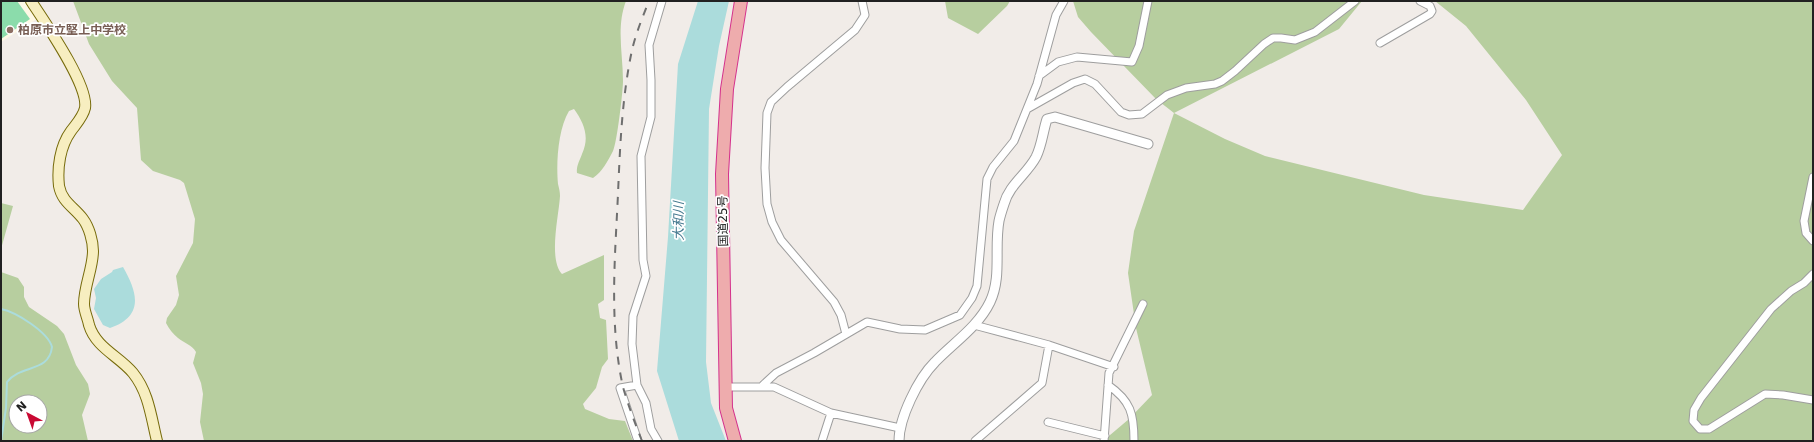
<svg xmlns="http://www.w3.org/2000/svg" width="1814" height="442" font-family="'DejaVu Sans','Noto Sans JP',sans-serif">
<rect width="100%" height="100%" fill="#f1ece8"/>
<path fill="#fef8e5" d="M1,1H27L37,19L1,42Z"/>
<path fill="#b7ce9f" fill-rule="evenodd" d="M73,1H626C616,27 623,54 623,81C623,91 617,143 613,151C608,161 602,172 593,178L577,173C576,166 580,160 582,154C590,137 584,123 574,109L569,111C558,129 556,163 558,184C559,188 560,192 560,196C559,215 548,259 562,274L604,255V300L598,304L600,318L606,320L608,359L602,367L596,388L583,404L585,409L609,419L625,421L633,441H204L200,422L203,394L201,383L193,363L196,352C192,345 184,343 178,338C173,334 169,329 166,323L167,318L176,305L179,295L176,276L193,243L195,219L184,183L180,180L153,171L141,160L137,108L112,81L89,44Z
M945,1H1010L1007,6L978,34L948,18Z
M1073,1H1362L1339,29L1174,113L1225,139L1265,156L1424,195L1523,210L1562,155L1526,100L1466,26L1435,1H1813V441H1103L1129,419L1152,395L1136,328L1128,273L1134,231L1174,113L1156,99L1091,32L1078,17Z
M1,203L13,206L1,249Z
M1,272L18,278L24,287V297L29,307L57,326L64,334L76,365L88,384L90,394L82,415L88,441H1ZM16,402H40V426H16Z"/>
<path fill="#8bdcab" d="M1,1H17L30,19L1,39Z"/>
<path fill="#abdcdc" d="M698,1H729L719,46L709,109L706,362L711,403L726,441H679L657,371L668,237L678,64Z
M123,267C138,293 144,316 110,328L103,325L94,309L96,298L94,289L101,279L112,272L113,270Z"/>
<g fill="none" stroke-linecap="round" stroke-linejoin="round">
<path stroke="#abdcdc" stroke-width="2" d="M1,309C16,312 48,332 52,347C49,373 21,364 7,382L6,408L1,441"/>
<g stroke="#9e9e9e" stroke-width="9">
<path id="minor" d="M1380,43L1430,14L1432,11L1430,6L1420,1
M1039,76L1058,62L1077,57L1132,62L1139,46L1148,1
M1027,109L1073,83L1085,79L1095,84L1121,112L1129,115L1142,114L1167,95L1186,88L1215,84L1222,81L1235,71L1264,44L1273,38H1281L1295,40L1315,32L1355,1
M1813,177L1804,221L1806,233L1813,241
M1813,274L1804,283L1791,291L1771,309L1701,398L1694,410L1693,421L1700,429H1709L1765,394L1783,395L1813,400
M974,325L1049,345L1114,367
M846,334L841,315L834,302L781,240L772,222L767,204L765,168L767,113L771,102L787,87L855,30L865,15L862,1
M637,385L646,403L651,429L658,441
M763,385L776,373L814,353L867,322L900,329L925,330L960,315L972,298L977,286L987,179L993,167L1014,141L1037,84L1056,15L1064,1
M1108,385C1131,401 1134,414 1134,441
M725,387H774L831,413L900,428
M1048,422L1105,436
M638,441L620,388L637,385L632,344L633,316L646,276L643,260L641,156L651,117V80L649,45L662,1
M822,441L831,413
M975,441L1042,383L1049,345
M1104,441L1109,373L1143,304"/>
</g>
<g stroke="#9e9e9e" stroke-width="11">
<path id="tertiary" d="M899,441C899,418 918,379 935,362C953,343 978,327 990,302C1002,277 994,248 999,221C1000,216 1002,210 1004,204C1009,185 1027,174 1036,157C1042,145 1043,131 1047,119L1055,117L1148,144"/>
</g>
<g stroke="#766a0a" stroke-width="12">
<path id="secondary" d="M31,1C44,21 89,85 85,108C83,117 76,124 71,131C60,146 57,168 59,186C62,202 74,207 83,219C89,227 93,241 93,251C93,268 84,286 84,304C84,311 88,319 89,325C96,348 119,356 133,373C149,393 151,417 157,441"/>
</g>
<g stroke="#d4318c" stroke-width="14">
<path id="trunk" d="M735,441L726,408L722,174L727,89L741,1"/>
</g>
<use href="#minor" stroke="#fff" stroke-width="7"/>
<use href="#tertiary" stroke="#fff" stroke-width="9"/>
<use href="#secondary" stroke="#f7eec0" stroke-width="10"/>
<use href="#trunk" stroke="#eeacad" stroke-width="12"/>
<path stroke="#6f6f6f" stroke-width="2" stroke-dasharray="8 8" stroke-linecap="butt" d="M642,441C635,423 628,405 623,387C609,324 615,258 618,194C620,146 622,97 632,50C636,33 643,16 649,1"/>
</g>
<circle fill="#8d6e63" stroke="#fff" stroke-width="1.5" cx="10" cy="30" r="4"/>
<g text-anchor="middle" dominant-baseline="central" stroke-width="3.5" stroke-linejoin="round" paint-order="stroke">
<g font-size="12" font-weight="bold" fill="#785e54" stroke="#fff" text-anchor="start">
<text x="18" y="30">柏原市立堅上中学校</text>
</g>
<g font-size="12" fill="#212121" stroke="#fff">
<text transform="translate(723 221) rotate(-91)">国道25号</text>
</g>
<g font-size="13" font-style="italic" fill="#44798f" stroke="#fff">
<text transform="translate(678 221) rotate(-90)">大和川</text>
</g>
</g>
<rect width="1814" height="442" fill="none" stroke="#212121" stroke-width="4"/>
<g transform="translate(28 414) rotate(319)"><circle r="19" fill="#ffffff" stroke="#a6a6a6"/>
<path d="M0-3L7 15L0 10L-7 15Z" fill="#c90933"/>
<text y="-6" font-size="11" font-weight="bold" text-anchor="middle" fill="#212121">N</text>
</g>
</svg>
